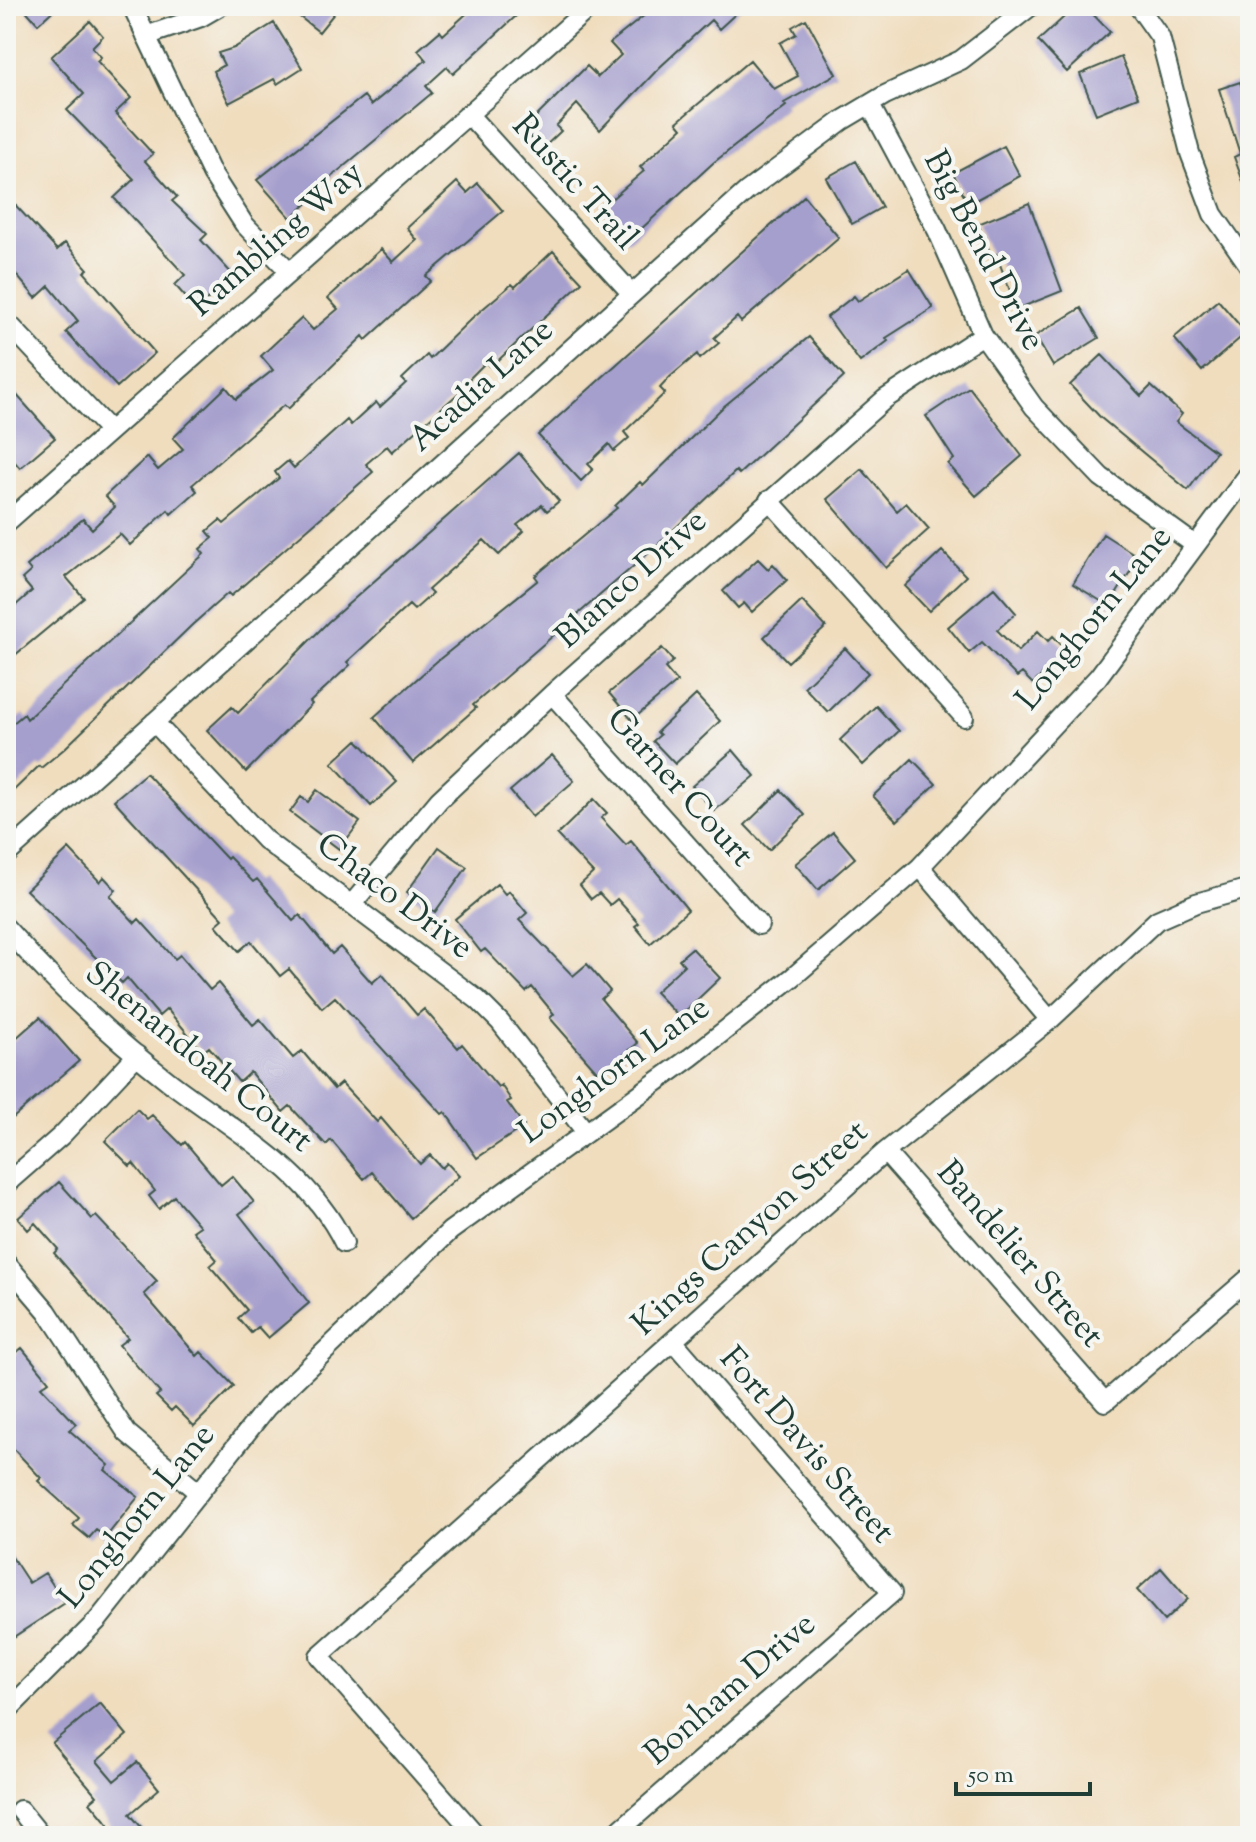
<svg xmlns="http://www.w3.org/2000/svg" width="1256" height="1842" font-family="'Sorts Mill Goudy',serif">
<rect width="100%" height="100%" fill="#f6f6f2"/>
<filter id="ink" filterUnits="userSpaceOnUse"><feTurbulence type="fractalNoise" baseFrequency=".0125" numOctaves="2"/><feDisplacementMap in="SourceGraphic" scale="16" xChannelSelector="R" yChannelSelector="G"/><feConvolveMatrix kernelMatrix="1 2 1 2 8 2 1 2 1" color-interpolation-filters="sRGB"/></filter>
<filter id="wash" filterUnits="userSpaceOnUse"><feTurbulence type="fractalNoise" baseFrequency=".006" numOctaves="4" result="noise"/><feDisplacementMap in="SourceGraphic" scale="32" xChannelSelector="R" yChannelSelector="G"/><feGaussianBlur stdDeviation="1.8" result="paint"/><feColorMatrix in="noise" values="0 0 0 0 0 0 0 0 0 0 0 0 0 0 0 0 0 1.4 0 .05"/><feComposite in="paint" operator="in"/></filter>
<g filter="url(#wash)">
<rect width="100%" height="100%" fill="#f0ddbe"/>
<g id="blocks">
<path fill="#a59fcd" d="M22,6H58L38,24Z
M286,6H340L319,32Z
M475,6H527L453,74L447,67L426,86L432,93L313,192L316,195L291,218L257,180L364,96L371,105L426,60L418,50L440,31L443,35Z
M656,6H744L719,29L711,20L660,67L600,130L577,104L556,126L561,131L542,149L523,130L587,66L598,77L621,55L610,43Z
M1076,6H1085L1110,32L1067,72L1038,41Z
M806,19L836,74L784,103L786,106L713,163L628,241L601,208L644,171L640,167L682,128L677,122L750,60L774,89L798,76L780,43L796,34L792,27Z
M90,21L103,36L92,47L101,57L97,61L131,98L115,113L153,154L145,161L177,197L172,201L207,234L201,240L234,276L196,309L175,285L185,275L114,198L134,179L67,110L84,94L51,57Z
M274,23L302,68L277,84L274,79L229,103L213,71L224,65L218,53L234,48Z
M1121,57L1138,97L1096,114L1080,74Z
M1240,82L1243,90L1250,88L1248,195L1234,157L1240,154L1219,89Z
M1004,146L1020,176L968,204L953,173Z
M856,161L882,207L852,224L826,178Z
M457,182L467,193L478,183L503,211L426,276L431,281L366,340L363,336L288,409L284,405L192,485L197,491L171,514L168,510L130,545L120,534L66,577L84,598L15,655L6,645V614L32,591L22,579L31,571L27,566L83,519L92,529L115,507L105,496L147,457L158,470L183,449L173,438L226,387L236,399L273,370L261,356L302,318L313,330L338,309L328,298L381,249L393,262L417,240L407,228Z
M6,195L57,250L65,243L88,269L84,272L155,353L117,387L66,332L78,321L49,286L36,298L6,263Z
M804,196L839,238L741,322L737,317L714,338L719,343L700,359L697,354L670,377L660,388L665,393L624,432L629,438L614,451L609,444L588,464L593,469L581,481L538,435Z
M1029,203L1062,291L1017,309L996,254L991,256L978,224Z
M553,251L582,282L491,367L486,362L459,389L461,391L392,452L387,446L366,464L373,472L231,596L228,593L192,625L64,749L41,768L39,766L6,798V729L24,714L27,719L204,554L200,549L213,538L207,531L220,520L224,524L279,478L275,472L288,461L294,468L347,420L351,425L376,402L380,407L406,383L402,379L427,355L430,359L472,318L512,284L515,287Z
M909,269L933,308L886,338L888,341L860,362L827,317L854,296L858,301Z
M1218,300L1246,333L1202,371L1174,338Z
M1081,308L1099,338L1053,366L1035,336Z
M809,337L844,377L739,474L736,471L651,551L473,705L476,708L413,763L374,717L436,662L538,580L535,576L617,508L615,506L640,482L643,485L723,407Z
M1102,355L1141,396L1151,386L1182,414L1176,422L1216,452L1188,490L1101,418L1070,385Z
M6,383L55,438L20,468L6,452Z
M969,387L1022,456L976,496L948,464L954,459L926,416Z
M519,453L559,501L547,511L542,505L517,525L524,531L499,555L484,540L428,590L432,594L414,610L409,605L347,662L350,665L310,702L312,704L246,772L207,730L232,707L238,713L328,622Z
M862,469L897,511L906,503L929,529L886,568L827,499Z
M1103,534L1139,557L1109,606L1073,584Z
M942,551L966,576L929,611L905,586Z
M758,559L768,569L773,564L787,580L752,612L744,603L738,608L723,591Z
M994,588L1016,613L997,630L1018,651L1038,631L1048,641L1053,636L1067,651L1033,684L1022,673L1017,677L982,642L969,653L948,627Z
M802,601L826,627L788,662L764,637Z
M662,648L673,661L665,668L677,682L632,720L609,693Z
M845,648L868,673L828,712L804,687Z
M696,695L720,721L675,764L653,741L660,735L657,732Z
M876,706L899,731L863,765L840,740Z
M357,740L397,782L371,806L332,763Z
M733,750L755,776L714,811L692,786Z
M552,755L574,781L532,817L510,791Z
M912,759L936,784L897,821L873,796Z
M146,773L227,859L229,857L253,882L257,879L293,921L300,915L332,954L340,947L372,983L382,974L417,1015L424,1009L458,1048L462,1044L498,1087L501,1085L511,1100L507,1102L524,1126L477,1158L445,1112L442,1114L335,997L322,1008L289,969L280,976L251,941L239,951L216,925L223,919L114,800Z
M317,790L360,822L339,849L290,812L301,797L308,802Z
M781,790L805,815L769,850L745,825Z
M594,799L607,813L601,818L626,845L631,841L688,910L650,944L635,926L639,923L617,899L610,905L599,893L591,899L580,885L593,873L557,835Z
M833,832L855,858L818,890L795,864Z
M439,847L467,867L435,912L407,892Z
M69,849L100,882L104,877L116,890L110,896L135,923L139,919L175,959L180,955L210,990L218,983L253,1025L260,1019L293,1058L302,1051L334,1089L341,1083L377,1122L381,1118L420,1164L430,1155L442,1168L447,1163L459,1176L411,1218L372,1172L364,1179L331,1140L326,1145L290,1106L283,1112L250,1072L239,1082L209,1047L203,1052L167,1009L159,1016L127,978L122,983L26,890Z
M497,884L505,894L509,891L527,913L519,920L573,976L587,964L610,991L601,999L638,1043L600,1075L550,1018L554,1014L532,987L526,992L485,949L481,952L455,919Z
M692,948L720,978L679,1017L655,992L684,965L679,959Z
M40,1017L79,1061L6,1124V1047Z
M137,1109L147,1119L152,1115L182,1145L185,1142L221,1185L232,1176L254,1202L239,1214L309,1303L268,1338L258,1327L251,1333L238,1318L247,1310L210,1266L217,1260L193,1231L200,1226L174,1196L159,1209L149,1196L155,1191L133,1163L130,1166L105,1141Z
M59,1182L92,1219L96,1216L157,1281L144,1294L197,1356L201,1352L234,1386L194,1426L175,1407L171,1411L156,1396L160,1393L119,1345L128,1338L54,1253L58,1249L35,1223L28,1230L18,1218Z
M22,1348L49,1381L41,1387L76,1424L69,1430L109,1465L105,1470L138,1497L106,1537L96,1530L89,1538L73,1525L79,1518L38,1481L41,1478L6,1441V1361Z
M6,1548L29,1583L45,1573L65,1603L12,1638L6,1629Z
M1161,1568L1188,1599L1164,1621L1137,1590Z
M100,1703L127,1735L97,1761L114,1781L137,1762L159,1789L130,1814L149,1836H118L90,1802L97,1796L52,1743Z"/>
</g>
</g>
<g filter="url(#ink)">
<use href="#blocks" fill-opacity="0" stroke="#3e5549" stroke-width="2"/>
<g fill="none" stroke-linecap="round" stroke-linejoin="round">
<g stroke="#3e5549" stroke-width="22">
<path id="street" d="M132,6L212,174L244,224L290,272
M1138,6L1160,37L1190,153L1213,214L1250,267
M146,36L201,17L220,6
M870,105L937,230L983,335L1034,407L1101,477L1195,545
M468,114L632,294
M6,321L110,431
M769,500L964,717
M6,523L591,6
M552,694L759,925
M154,722L265,840L478,1000L500,1022L585,1131
M6,855L747,191L843,120L885,95L961,60L1031,6
M920,867L1050,1020
M352,904L439,800L552,694L885,399L983,335
M6,928C57,986 110,1036 171,1083C234,1131 308,1169 344,1243
M885,1152L1105,1402L1250,1277
M6,1184L62,1135L137,1055
M6,1263L47,1311L127,1433L199,1493
M6,1712L98,1620L267,1407L450,1231L691,1057L793,977L920,867L1098,677L1250,472
M20,1810L41,1836
M477,1836L319,1656L885,1152L1050,1020L1157,920L1196,903L1250,888
M613,1836L892,1593L673,1341"/>
</g>
<use href="#street" stroke="#fff" stroke-width="18"/>
</g>
</g>
<g text-anchor="middle" dominant-baseline="central" stroke-width="8" stroke-linejoin="round" paint-order="stroke">
<g font-size="34" fill="#1f3d34" stroke="#f6f6f2">
<text transform="translate(574 183) rotate(48)">Rustic Trail</text>
<text transform="translate(277 240) rotate(-41)">Rambling Way</text>
<text transform="translate(983 251) rotate(62)">Big Bend Drive</text>
<text transform="translate(482 386) rotate(-42)">Acadia Lane</text>
<text transform="translate(632 580) rotate(-42)">Blanco Drive</text>
<text transform="translate(1095 619) rotate(-51)">Longhorn Lane</text>
<text transform="translate(679 788) rotate(48)">Garner Court</text>
<text transform="translate(394 897) rotate(37)">Chaco Drive</text>
<text transform="translate(198 1058) rotate(39)">Shenandoah Court</text>
<text transform="translate(615 1071) rotate(-36)">Longhorn Lane</text>
<text transform="translate(751 1229) rotate(-42)">Kings Canyon Street</text>
<text transform="translate(1019 1255) rotate(49)">Bandelier Street</text>
<text transform="translate(806 1446) rotate(49)">Fort Davis Street</text>
<text transform="translate(138 1517) rotate(-51)">Longhorn Lane</text>
<text transform="translate(731 1690) rotate(-41)">Bonham Drive</text>
</g>
</g>
<rect width="1256" height="1842" fill="none" stroke="#f6f6f2" stroke-width="32"/>
<path d="M956 1782v12h134v-12" fill="none" stroke="#1f3d34" stroke-width="4"/>
<text x="968" y="1782" font-size="24" fill="#1f3d34" stroke="#f6f6f2" stroke-width="6" paint-order="stroke">50 m</text>
</svg>
